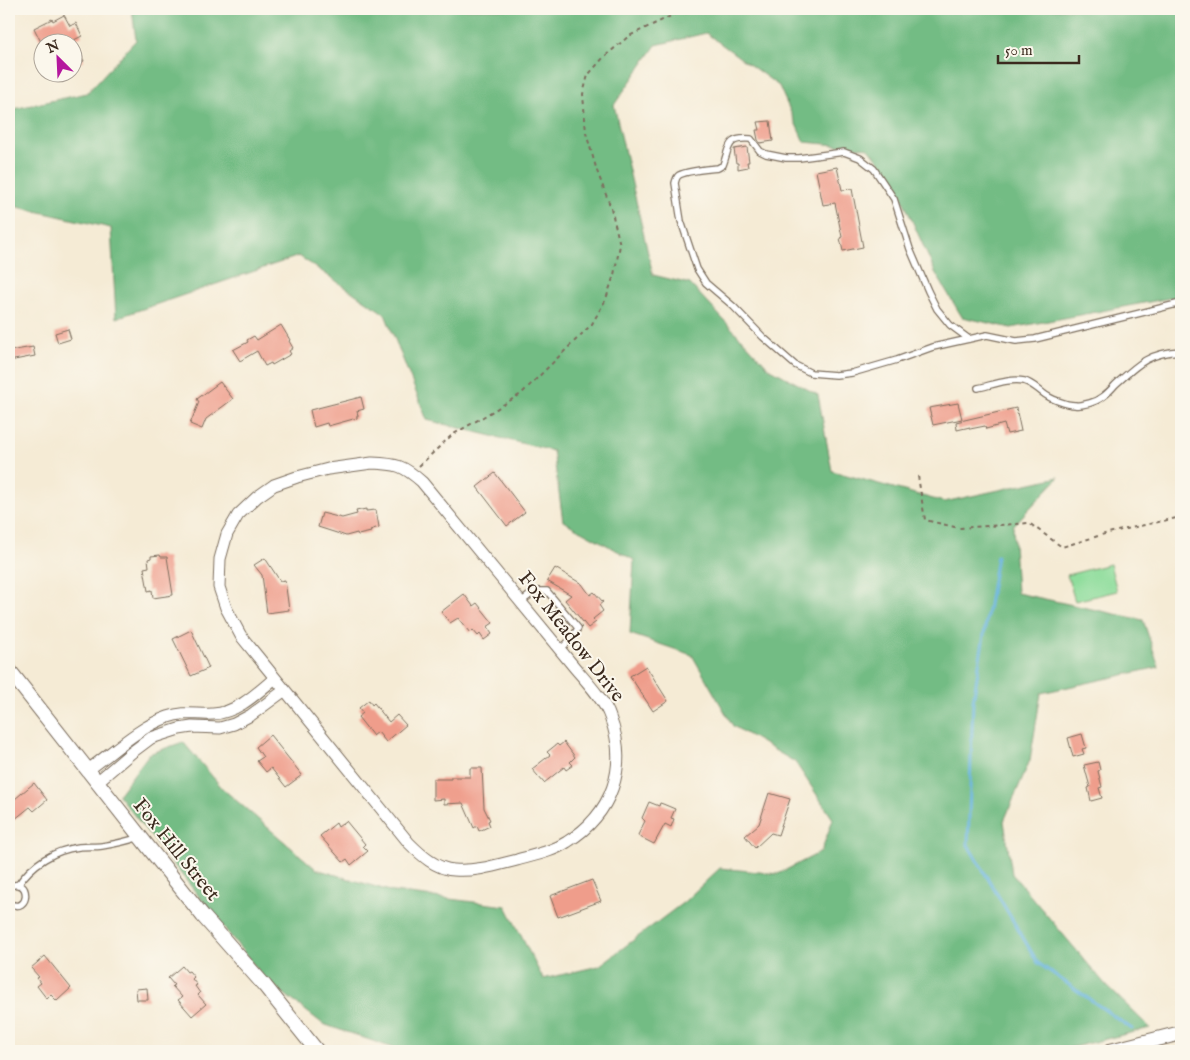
<svg xmlns="http://www.w3.org/2000/svg" width="1190" height="1060" font-family="'IM FELL English',serif">
<rect width="100%" height="100%" fill="#fbf7ec"/>
<filter id="ink" filterUnits="userSpaceOnUse"><feTurbulence type="fractalNoise" baseFrequency=".02" numOctaves="2"/><feDisplacementMap in="SourceGraphic" scale="10" xChannelSelector="R" yChannelSelector="G"/><feConvolveMatrix kernelMatrix="1 2 1 2 8 2 1 2 1" color-interpolation-filters="sRGB"/></filter>
<filter id="wash" filterUnits="userSpaceOnUse"><feTurbulence type="fractalNoise" baseFrequency=".0096" numOctaves="4" result="noise"/><feDisplacementMap in="SourceGraphic" scale="20" xChannelSelector="R" yChannelSelector="G"/><feGaussianBlur stdDeviation="1.12" result="paint"/><feColorMatrix in="noise" values="0 0 0 0 0 0 0 0 0 0 0 0 0 0 0 0 0 1.4 0 .05"/><feComposite in="paint" operator="in"/></filter>
<g filter="url(#wash)">
<rect width="100%" height="100%" fill="#f5ebd5"/>
<path fill="#8fdd9c" stroke="#65845d" d="M1110,564L1117,591L1075,601L1067,575Z"/>
<path fill="#73bc84" stroke="#577351" d="M132,9H1181V296L1011,328L962,317L935,272L894,180L869,148L804,142L779,86L706,33L656,45L614,105L653,275L690,284L769,368L818,395L832,471L944,502L1059,477L1013,526L1017,593L1143,620L1159,667L1041,693L1030,760L1004,821L1012,874L1105,984L1150,1028L1058,1051H515L513,1049L501,1051H402L323,1024L265,979L118,795L149,754L183,742L223,789L316,869L393,892L506,906L543,979L599,966L684,902L720,868L778,874L821,852L833,819L795,762L733,726L692,655L630,634L634,560L563,521L553,451L427,420L385,314L299,256L116,318L111,228L9,205V110L87,93L136,40Z"/>
<g fill="none" stroke-linecap="round" stroke-linejoin="round">
<path stroke="#64b2de" stroke-width="3" d="M997,556L973,701L968,845L1038,963L1132,1029"/>
</g>
<g id="blocks">
<path fill="#ef9d8b" d="M64,15L70,26L76,23L82,36L74,40L84,61L72,66V42H41L34,28L52,19L53,21Z
M770,121L773,141L760,143L758,140L756,130H760L758,122Z
M747,147L749,162H747L748,167L738,169V163H736L734,149Z
M837,167L842,190L852,189L863,247L843,251L840,238L842,237L835,203L823,205L816,171Z
M281,325L290,340L289,341L293,348L289,351L291,354L272,365L271,363L265,366L257,351L240,361L233,350L248,342L247,340L254,336L257,340Z
M68,329L71,339L58,343L55,333Z
M33,347L35,356L9,361V351Z
M220,382L233,399L206,419L202,429L190,424L199,402L197,399Z
M361,397L364,409L357,411L358,416H357V418L328,426L327,423L314,427L310,410Z
M958,403L962,419L933,425L929,408Z
M1016,408L1021,431L1007,434L1004,424L986,429L985,426L970,429V427L957,430L956,422Z
M495,473L525,512L507,526L477,487Z
M366,509V511L376,510L379,527L370,530L371,532L358,535L357,533L346,536L318,527L322,513L342,518L357,514L356,511Z
M160,555L161,557H167L173,595L153,598L152,590L148,591L144,568L149,567L148,559L151,558V556Z
M265,558L280,581L285,580L289,610L267,613L262,575L254,565Z
M555,568L582,584L590,595L594,592L603,602L599,605L603,611L593,619L596,622L588,628L565,600L571,595L547,581Z
M464,594L473,606L477,603L493,623L487,627L492,634L484,640L480,634L478,636L473,630L470,633L458,618L450,623L441,612Z
M191,630L209,668L191,676L173,639Z
M646,666L668,701L653,711L630,676Z
M369,700L372,705L374,703L389,722L397,715L406,725L386,742L378,732L373,736L358,717L363,713L359,708Z
M1082,734L1086,748L1082,749L1084,754L1073,757L1068,738Z
M270,735L302,775L286,787L271,768L266,772L257,761L263,757L256,747Z
M564,742L575,757L570,762L573,765L566,770L564,767L544,783L532,769L550,755L547,752L557,744L559,746Z
M1098,762L1100,770L1098,771L1102,787L1099,788L1102,798L1091,801L1088,788L1090,787L1084,765Z
M470,768H482L484,808L490,820L488,821L490,826L479,831L477,826L474,828L463,803L444,804V799L433,800V779H451V777H470Z
M34,783L47,800L34,811L30,807L9,824V804Z
M769,793L790,799L778,835L771,833L755,848L745,836L759,824Z
M649,802L659,806L660,803L663,804L675,809L671,818L674,819L671,827L665,824L654,844L638,836V835L645,821L642,818Z
M346,821L365,844L363,846L368,851L351,865L347,859L343,862L320,836L336,823L338,827Z
M592,880L601,901L558,917L550,896Z
M45,956L71,988L57,1001L51,995L47,999L37,986L41,983L37,978L39,977L31,968Z
M182,966L187,972L189,971L194,977L192,979L197,985L195,986L200,993L198,995L206,1004L192,1016L178,1000L182,997L172,986L174,985L168,978Z
M147,988L148,1000H137L136,989Z"/>
</g>
</g>
<g filter="url(#ink)">
<use href="#blocks" fill-opacity="0" stroke="#7c6e5e" stroke-width="1"/>
<g fill="none" stroke-linecap="round" stroke-linejoin="round">
<g stroke="#7c6e5e" stroke-width="8">
<path id="service" d="M969,339L950,325L937,309L928,291L910,249L894,199L874,169L860,158L844,152L799,158H786L766,154L760,151L751,139C726,137 730,147 723,165L718,168C710,169 683,171 678,176C676,178 676,180 675,183L681,221L697,269L706,283L733,306L763,337L795,365L811,373L836,375L852,373L897,360L933,347L987,335L1016,341L1035,339L1181,303
M978,388C992,385 1010,378 1024,381C1032,383 1037,389 1043,393C1050,399 1067,405 1075,405C1080,406 1086,404 1090,403C1101,400 1108,393 1115,385C1138,364 1148,353 1181,351
M521,602L535,591H547L578,628L573,637L560,650
M18,885C32,864 54,850 79,847C87,846 95,847 102,846C115,844 128,841 140,837
M9,887C31,874 31,916 9,903"/>
</g>
<g stroke="#7c6e5e" stroke-width="13">
<path id="minor" d="M372,463C397,464 403,465 422,482L575,668C586,681 605,701 610,717C629,767 612,814 567,842C552,852 534,855 517,860C497,865 475,872 454,870C436,869 421,855 409,843L241,636L226,608L219,587L220,559L227,534L238,515L257,497L274,485L297,477L328,469Z
M88,770C113,752 139,727 168,717C185,711 196,715 213,714C237,713 257,693 275,678
M97,782L131,753L151,738L179,729L192,727L220,728L234,724L251,715L285,690"/>
</g>
<g stroke="#7c6e5e" stroke-width="16">
<path id="tertiary" d="M9,670L153,853L203,916L265,986L317,1051
M1110,1051L1181,1033"/>
</g>
<path stroke="#7c6e5e" stroke-width="2" stroke-dasharray="4 4" stroke-linecap="butt" d="M419,466L452,435L483,417L521,394L592,324L606,299L614,275L620,245L611,208L597,171L586,133L583,94L588,75L604,57L629,36L675,14L683,9
M918,476L925,520L959,528L1029,523L1062,547L1108,533L1181,517"/>
<use href="#service" stroke="#fff" stroke-width="5.5"/>
<use href="#minor" stroke="#fff" stroke-width="11"/>
<use href="#tertiary" stroke="#fff" stroke-width="14"/>
</g>
</g>
<g text-anchor="middle" dominant-baseline="central" stroke-width="4" stroke-linejoin="round" paint-order="stroke">
<g font-size="20" fill="#3b2a1e" stroke="#fbf7ec">
<text transform="translate(571 637) rotate(52)">Fox Meadow Drive</text>
<text transform="translate(176 850) rotate(51)">Fox Hill Street</text>
</g>
</g>
<rect width="1190" height="1060" fill="none" stroke="#fbf7ec" stroke-width="30"/>
<g transform="translate(58 58) rotate(336)"><circle r="24" fill="#fbf7ec" stroke="#aea59a"/>
<path d="M0-4L9 19L0 12L-9 19Z" fill="#b5179e"/>
<text y="-8" font-size="14" font-weight="bold" text-anchor="middle" fill="#3b2a1e">N</text>
</g>
<path d="M998 55v8h81v-8" fill="none" stroke="#3b2a1e" stroke-width="2.5"/>
<text x="1005" y="55" font-size="15" fill="#3b2a1e" stroke="#fbf7ec" stroke-width="4" paint-order="stroke">50 m</text>
</svg>
